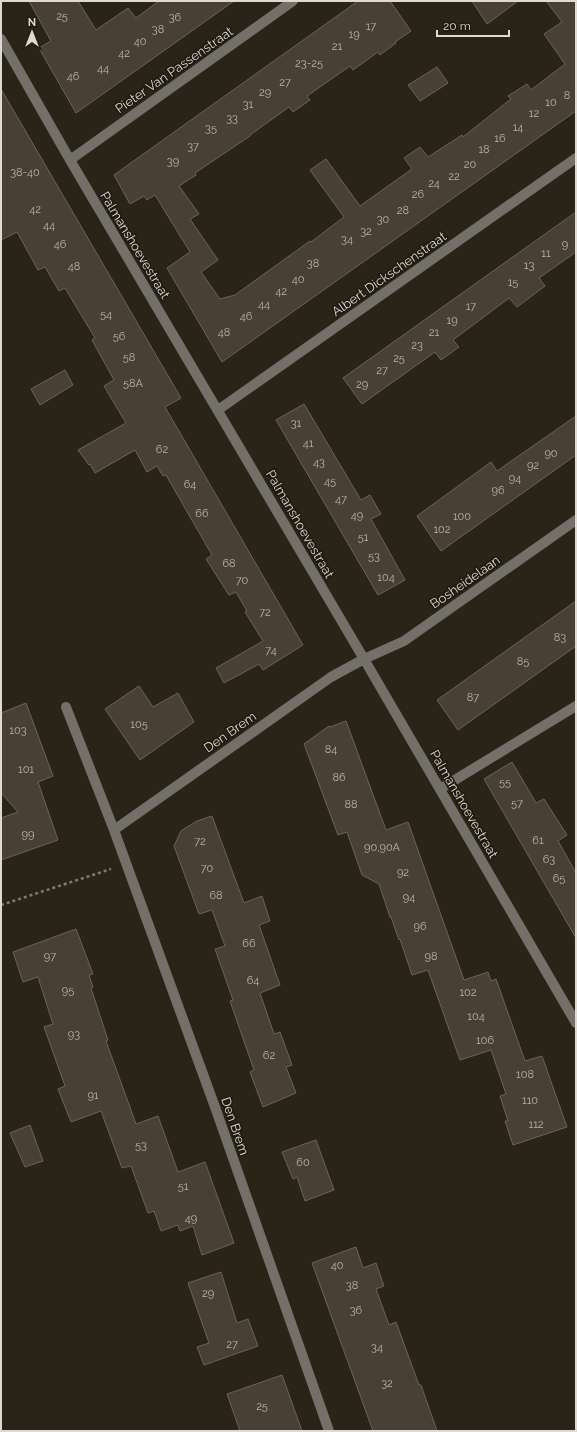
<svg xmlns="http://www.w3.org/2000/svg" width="577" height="1432" font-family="Raleway,sans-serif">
<rect width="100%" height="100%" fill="#2a2418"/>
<path fill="#484034" stroke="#6c6356" d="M29,1H78L96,30L128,8L136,18L159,1H234L76,113L39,48L51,41Z
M358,1H390L411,31L395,42L396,43L380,55L378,52L353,70L350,66L307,96L310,100L293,112L289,107L250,135V136L195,173L196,175L179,186L199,214L190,219L218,260L201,272L220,299L235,295L310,241L311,242L344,217L310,170L326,159L360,206L412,169L404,158L420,147L428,157L462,135L463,137L511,99L508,96L527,84L531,90L565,64L544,34L562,22L546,1H576V111L222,362L167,268L190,252L155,195L147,200L144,196L130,204L114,175Z
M472,1H518L487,24Z
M437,67L448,83L420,101L408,85Z
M1,89L181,398L165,407L303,645L263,670L259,664L224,683L216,668L263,641L245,612L247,611L236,592L229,595L206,559L212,555L166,475L163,476L157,466L147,472L135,450L95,473L90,464L89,465L78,450L126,423L104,386L114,380L92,340L95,338L65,288L59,291L45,267L38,270L17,232L1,240Z
M576,212V252L539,278L545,286L517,307L509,298L453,340L459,347L441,360L435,352L362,404L343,378Z
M65,370L73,385L40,405L31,389Z
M304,404L361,500L370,495L381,514L371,519L405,580L378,595L276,420Z
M576,416V455L441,551L417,516L491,462L497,471Z
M576,601V646L458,730L437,700Z
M139,686L153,707L178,693L194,722L140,760L105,709Z
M26,703L53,776L38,782L58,840L1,860V818L18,812L1,793V713Z
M346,721L386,830L408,822L464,980L488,972L491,981L496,979L525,1061L542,1056L567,1127L513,1145L505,1121H508L500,1096L506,1094L491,1050L460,1060L428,970L412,975L400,939L399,940L391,917H390L379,884L362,875L347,832L338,835L304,744L329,726L330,727Z
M512,762L536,803L544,799L567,835L558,841L576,873V938L484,779Z
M212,816L244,903L262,896L270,921L259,925L280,985L260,993L274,1034L280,1032L292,1065L286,1067L296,1093L263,1107L250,1072L254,1070L230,1001L233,1000L215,949L225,946L212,910L199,914L174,846L181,831L184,829L197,821Z
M76,929L93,974L89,975L93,987L91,988L108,1040L106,1041L136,1124L158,1116L178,1172L205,1162L234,1243L202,1255L193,1226L180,1231L178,1225L161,1231L154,1211L148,1213L131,1166L122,1168L101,1111L71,1122L58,1089L65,1086L44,1027L53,1024L38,977L23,982L13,952Z
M30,1125L43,1161L25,1167L10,1133Z
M316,1140L334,1190L305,1201L297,1177L293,1179L282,1152Z
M356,1247L363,1268L376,1263L384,1286L376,1289L389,1325L396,1322L419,1385H421L437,1431H373L312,1263Z
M221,1272L237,1323L248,1319L258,1346L204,1365L197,1347L209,1343L188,1283Z
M282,1375L302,1431H240L227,1394Z"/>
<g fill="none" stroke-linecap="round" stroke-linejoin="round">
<path stroke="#807b71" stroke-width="2.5" stroke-dasharray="3 3" stroke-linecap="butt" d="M1,905L111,869"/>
<path stroke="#737069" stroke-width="10" d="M1,39L70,160L364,659L576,1023
M70,160L293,1
M218,410L576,158
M66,707L114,830L215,1107L329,1431
M440,789L576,706
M114,830L331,677L364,659L404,641L576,520"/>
</g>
<g text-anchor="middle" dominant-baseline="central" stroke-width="3.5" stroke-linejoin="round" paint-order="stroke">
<g font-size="11" fill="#b8b4aa">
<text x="62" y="16">25</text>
<text x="175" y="17">36</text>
<text x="371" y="26">17</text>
<text x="158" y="29">38</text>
<text x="354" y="34">19</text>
<text x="140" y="41">40</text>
<text x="337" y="46">21</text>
<text x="124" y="53">42</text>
<text x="309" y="63">23-25</text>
<text x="103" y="68">44</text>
<text x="73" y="76">46</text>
<text x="285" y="82">27</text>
<text x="265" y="92">29</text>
<text x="567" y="95">8</text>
<text x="551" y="102">10</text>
<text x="248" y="104">31</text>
<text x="534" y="113">12</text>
<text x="232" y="118">33</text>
<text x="518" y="127">14</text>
<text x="211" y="128">35</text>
<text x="500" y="138">16</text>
<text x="193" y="146">37</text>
<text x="484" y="149">18</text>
<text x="173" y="161">39</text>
<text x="470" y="164">20</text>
<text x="25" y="172">38-40</text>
<text x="454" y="176">22</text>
<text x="434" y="183">24</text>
<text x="418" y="194">26</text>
<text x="35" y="209">42</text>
<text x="403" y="210">28</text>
<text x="383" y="219">30</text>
<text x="49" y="225">44</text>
<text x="366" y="231">32</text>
<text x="347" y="239">34</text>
<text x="60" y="244">46</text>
<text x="565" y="244">9</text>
<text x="546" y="253">11</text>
<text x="313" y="263">38</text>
<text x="529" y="265">13</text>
<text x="74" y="266">48</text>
<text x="298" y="279">40</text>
<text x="513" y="282">15</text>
<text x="281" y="291">42</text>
<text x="264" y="304">44</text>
<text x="471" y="306">17</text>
<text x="106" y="314">54</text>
<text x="246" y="316">46</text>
<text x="452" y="320">19</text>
<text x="224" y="332">48</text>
<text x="434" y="332">21</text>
<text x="119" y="336">56</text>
<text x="417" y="345">23</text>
<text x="129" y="357">58</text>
<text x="399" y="358">25</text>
<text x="382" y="370">27</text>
<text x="133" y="383">58A</text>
<text x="362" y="384">29</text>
<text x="296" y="423">31</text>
<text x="308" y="443">41</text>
<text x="162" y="449">62</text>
<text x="551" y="453">90</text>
<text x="319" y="462">43</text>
<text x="533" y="465">92</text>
<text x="515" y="478">94</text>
<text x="330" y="481">45</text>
<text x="190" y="484">64</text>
<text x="498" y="490">96</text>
<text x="341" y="499">47</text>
<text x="202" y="513">66</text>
<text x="357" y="515">49</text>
<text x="462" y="516">100</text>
<text x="442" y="529">102</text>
<text x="363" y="537">51</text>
<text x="374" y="556">53</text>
<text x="229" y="563">68</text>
<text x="386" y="577">104</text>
<text x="242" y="580">70</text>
<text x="265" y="612">72</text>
<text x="560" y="637">83</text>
<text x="271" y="650">74</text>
<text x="523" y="661">85</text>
<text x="473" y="697">87</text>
<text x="139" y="724">105</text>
<text x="18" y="730">103</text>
<text x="331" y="749">84</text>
<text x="26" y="769">101</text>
<text x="339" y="777">86</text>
<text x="505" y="782">55</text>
<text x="517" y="803">57</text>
<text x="351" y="804">88</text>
<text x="28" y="834">99</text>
<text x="538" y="840">61</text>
<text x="200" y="841">72</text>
<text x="382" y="847">90,90A</text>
<text x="549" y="859">63</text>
<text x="207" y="868">70</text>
<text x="403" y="872">92</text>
<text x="559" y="878">65</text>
<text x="216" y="895">68</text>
<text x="409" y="897">94</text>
<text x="420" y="926">96</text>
<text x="249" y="943">66</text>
<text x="50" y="956">97</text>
<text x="431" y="956">98</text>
<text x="253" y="980">64</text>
<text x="68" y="990">95</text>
<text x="468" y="992">102</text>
<text x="476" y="1016">104</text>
<text x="74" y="1034">93</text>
<text x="485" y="1040">106</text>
<text x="269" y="1055">62</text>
<text x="525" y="1074">108</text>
<text x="93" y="1095">91</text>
<text x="530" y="1100">110</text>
<text x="536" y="1124">112</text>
<text x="141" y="1145">53</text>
<text x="303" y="1162">60</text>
<text x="183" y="1186">51</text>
<text x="191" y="1218">49</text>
<text x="337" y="1265">40</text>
<text x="352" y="1285">38</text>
<text x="208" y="1293">29</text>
<text x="356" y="1310">36</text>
<text x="232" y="1344">27</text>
<text x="377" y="1347">34</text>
<text x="387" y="1383">32</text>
<text x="262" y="1406">25</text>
</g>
<g font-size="13" fill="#dedad2" stroke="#201b0f">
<text transform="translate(174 70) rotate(-35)">Pieter Van Passenstraat</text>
<text transform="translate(135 245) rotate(59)">Palmanshoevestraat</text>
<text transform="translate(389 274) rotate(-35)">Albert Dickschenstraat</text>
<text transform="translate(300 524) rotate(60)">Palmanshoevestraat</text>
<text transform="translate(465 582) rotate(-35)">Bosheidelaan</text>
<text transform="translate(230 732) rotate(-35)">Den Brem</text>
<text transform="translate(464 804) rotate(60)">Palmanshoevestraat</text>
<text transform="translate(235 1126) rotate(71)">Den Brem</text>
</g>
</g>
<rect width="577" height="1432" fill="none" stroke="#dedad2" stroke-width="4"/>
<g transform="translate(32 32)" stroke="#201b0f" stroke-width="3" paint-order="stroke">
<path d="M0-3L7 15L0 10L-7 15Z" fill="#dedad2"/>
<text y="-6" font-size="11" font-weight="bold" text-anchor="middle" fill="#dedad2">N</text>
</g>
<path d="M437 30v6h72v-6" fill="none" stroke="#dedad2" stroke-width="2"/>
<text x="443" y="30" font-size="12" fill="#dedad2" stroke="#201b0f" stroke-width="3" paint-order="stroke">20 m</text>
</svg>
